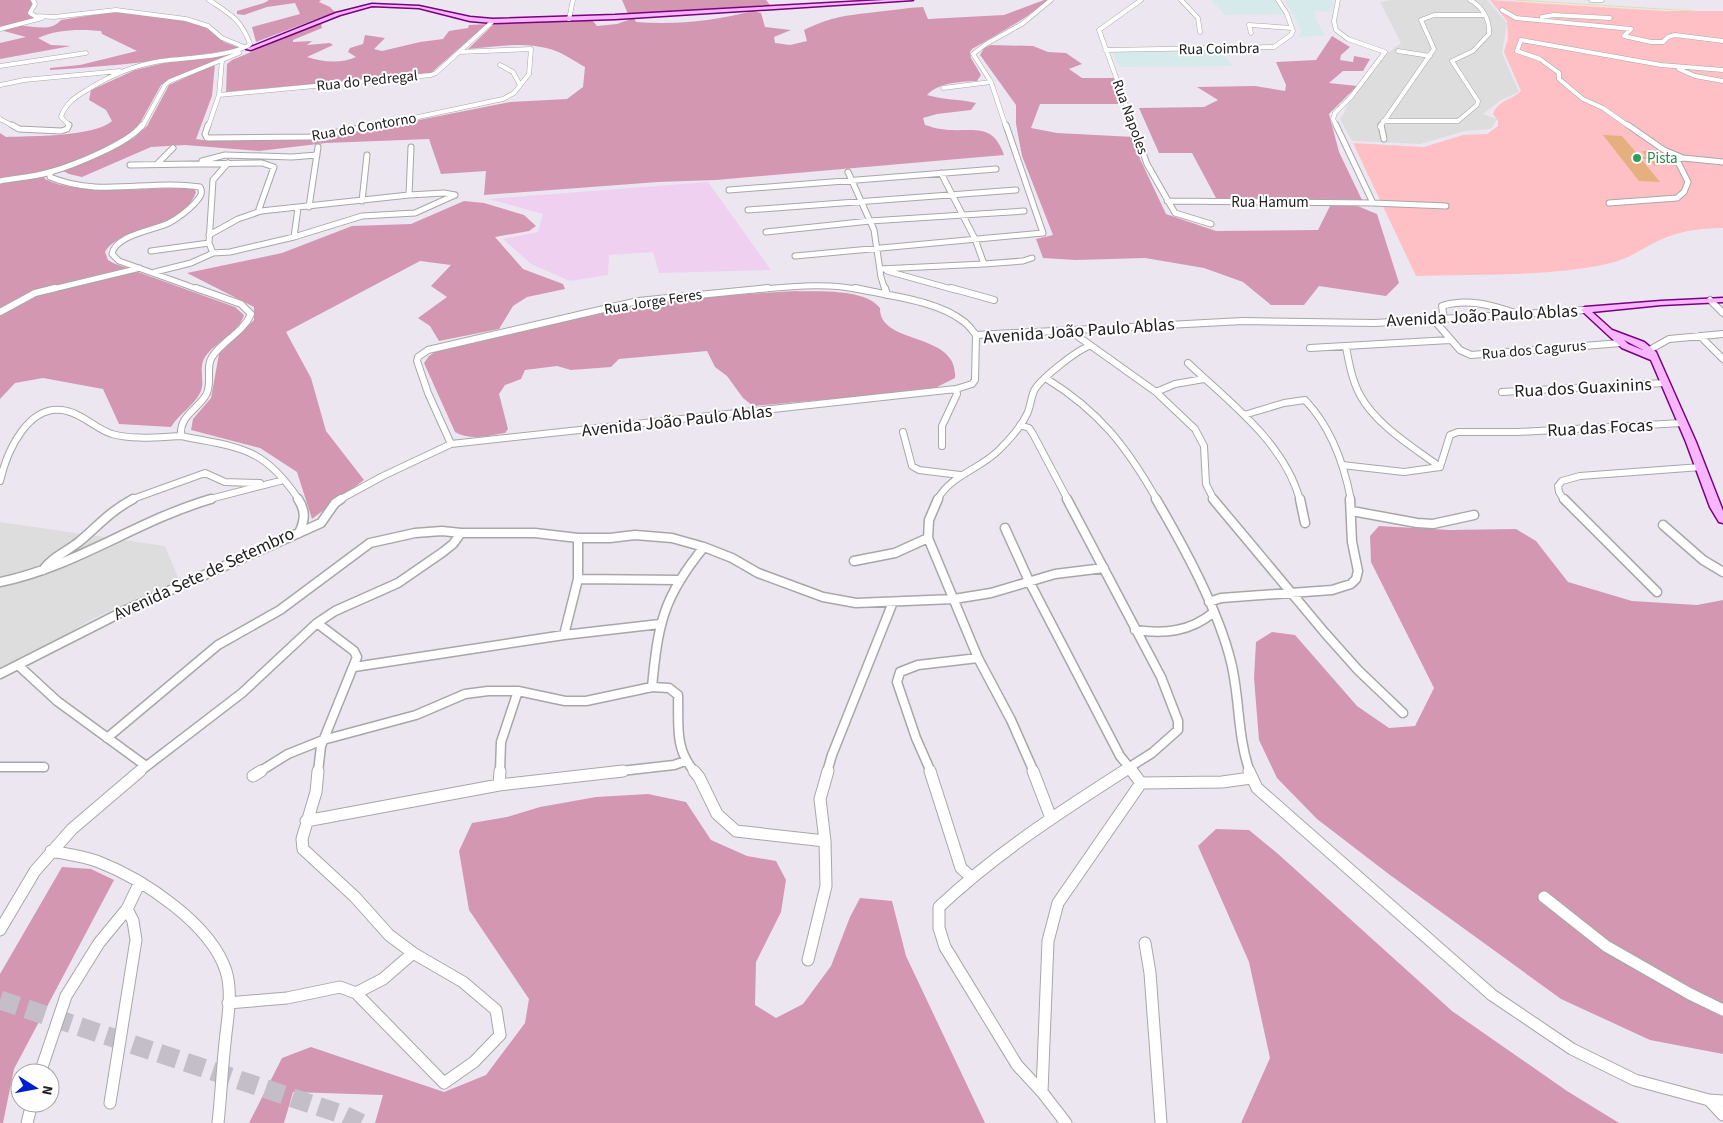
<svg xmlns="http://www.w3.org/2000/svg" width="1723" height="1123" font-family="'Source Sans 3',sans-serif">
<rect width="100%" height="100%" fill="#ece6f1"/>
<path fill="#ddddde" d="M1392,0H1487L1507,23L1502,53L1519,92L1501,100L1483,114L1497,119L1491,129L1465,131L1420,144L1352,141L1340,119L1364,77L1378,60L1401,43L1380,2Z
M0,522L165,546L179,580L92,619L0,674Z"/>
<path fill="#d7eaeb" d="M1211,0H1277L1286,14L1225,15Z
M1285,0H1333L1331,12L1315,11V17L1325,36L1297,37L1301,33L1300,28Z
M1220,50L1233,66L1119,67L1112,51Z"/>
<path fill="#efd0f1" d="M708,182L771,270L659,273L653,252L609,255L608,275L570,281L531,264L503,239L538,232L543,214L489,199Z"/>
<path fill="#d497b2" d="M0,0H30L33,4L28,13L39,17L0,28Z
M269,0H321L319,2L330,7L335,12L256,42L252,27L300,14L295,3L267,7L244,15L237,14V11L264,3Z
M622,0H766L770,5L634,15L628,14Z
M1044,0H1048C1025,20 999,33 972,49L970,52L971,58L981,75L977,81C960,82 939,82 927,95C943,100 960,99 976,103L971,110L937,114L923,118L925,125C930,126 936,129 941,129C969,134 992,119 1004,155L716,180L658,182L484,195L486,171L441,174L429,139L326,143L259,151L185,145L151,147L82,177L69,174L61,170L108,151L134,138L147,126L169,85L215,64L212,96L196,139L209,141L318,139L338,136L510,102L567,99L583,87L585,67C574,61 562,52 550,49C524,41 495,47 468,49L495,23L592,20L597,26L617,24L634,18L636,22C678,25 712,21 753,11L761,13L765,27L791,30L774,37L775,43L790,45L807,41L804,30C829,18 841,16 868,13C887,11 904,8 923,7L928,19L1004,15Z
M118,11L177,18L206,26L224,42L240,48C177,60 113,66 50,70V68L80,65L137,51L102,34L101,31C81,29 57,29 38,38L51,45L71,46L0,59V43L26,37L0,30C5,29 10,27 16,26C31,24 49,34 61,20Z
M321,23L322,28L293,40V42L312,41L307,45L330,43L333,45L307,57C322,62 341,64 356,57L348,52L350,48L363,44L365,35L385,38L374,49L382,51L420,42L443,39L449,31L468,28L469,25L487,24L431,73L226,92L227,64L232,60Z
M1332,36L1350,47L1341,55L1340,60L1353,62L1354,56L1370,59L1363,71H1343L1329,83L1357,86L1329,114L1339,152L1362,200L1216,198L1192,153H1159L1139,108L1204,107L1218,100L1197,87L1255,86L1285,91L1286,85L1276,62L1316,60Z
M991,45L1033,46L1048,52L1066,53L1082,64L1069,69L1082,78H1114L1123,104H1040L1031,128L1057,133L1134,137L1140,159L1166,214L1216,231L1318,230L1330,206L1355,205L1377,214L1399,283L1386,296L1319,286L1304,305H1271L1243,282L1204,268L1145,258L1076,260L1043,258L1036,239L1053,235L1022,156L1016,124V105L980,55L984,48Z
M242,51L167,81L161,85L138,127L133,133L102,150L49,171L0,179V133L6,137C30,136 95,137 112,121L106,110L89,100L91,90L135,70L164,63Z
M44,175L45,179C80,197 149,187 189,188L194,189L196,192C183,231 121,225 105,252L108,260L113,263L235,307L244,315C239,333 215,342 205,357C198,368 205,380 201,391C195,405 179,414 171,427L119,424L103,389L43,378L15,383L0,399V182Z
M464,201L484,203L524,215L536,226L529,231L495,237L523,269L563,284L565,289L527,297L513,306L499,329L439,341L430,326L418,318L447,297L431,286L451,265L420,261L286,332L311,378L326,431L364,480L312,519L297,472L260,448L191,430L193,419L211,398L219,354L254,320V307L187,273L282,253L352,226L411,224Z
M795,291C819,292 864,288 880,308C879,346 959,331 955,378L931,390L753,406L743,398L727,376L715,367L707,351L619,359L611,367L571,370L557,366L525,370L521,379L505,385L499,394L508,429L505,433C487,436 471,441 455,432L424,363L429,356L435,352L639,304L685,298Z
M1379,526L1450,530L1516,529L1536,541L1568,582L1632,601L1697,605L1723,600V1054L1650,1040L1561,999L1390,875L1317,819L1277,778L1259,740L1254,678L1256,642L1272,632L1295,635L1357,706L1389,728L1415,726L1434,688L1371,562L1370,536Z
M648,794L686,802L711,840L747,856L776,861L786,880L781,912L756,962L755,1005L776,1018L803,1004L831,966L850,917L860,898L892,901L906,956L985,1123H375L383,1095L293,1092L284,1123H249L282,1058L311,1047L444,1092L486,1075L525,1023L529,999L469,910L459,851L472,823L507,817L540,807L596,797Z
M1216,829L1249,830L1277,853L1452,1011L1567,1091L1619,1123H1241L1270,1058L1249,962L1198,846Z
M62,867L91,869L114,880L14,1069L3,1123H0V974Z"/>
<path fill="#fec0c4" d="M1490,0L1664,11H1723V228C1706,228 1686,230 1670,236C1649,243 1633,258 1611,263C1552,277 1478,274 1416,276L1353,143L1424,147L1463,135L1487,134L1498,126V121L1493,114C1498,100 1512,100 1521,91L1504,52L1508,38L1507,21Z"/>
<path fill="#e6af7e" d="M1603,135L1622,136L1639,156L1646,157L1642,151H1648L1660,166L1654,165L1648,159H1641L1660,182L1639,181Z"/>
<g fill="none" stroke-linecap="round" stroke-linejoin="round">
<path stroke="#dde2a3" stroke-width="1" d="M1516,0L1694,11"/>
<path stroke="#c3bec7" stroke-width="19" stroke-dasharray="19 9" stroke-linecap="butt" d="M0,1000L344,1115L361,1123"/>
<g stroke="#a7a7a7" stroke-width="5">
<path id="street-far4" d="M33,0L35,4L30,13L35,16L54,17L116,10L186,19L208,26L222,38L244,47
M1181,0L1198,18L1200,32
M1591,0H1602
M1502,10L1516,18L1631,29L1624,36L1651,42H1663L1668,37L1675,35L1723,41
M1542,17L1554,15L1610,18
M569,19L573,0
M0,29L42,18
M1251,33L1249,25L1292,28
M1105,50L1274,47L1291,35L1293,31L1287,14L1278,0
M1398,51L1430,56
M459,52L531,49L529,74
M500,65L513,72L520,85
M0,66L86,53
M1679,69L1695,76L1723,81
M0,85L24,80L120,71
M943,88L991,82
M219,95L431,75L436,73L493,21
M0,119L15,127
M1383,121H1458L1477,105L1478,101L1452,61L1473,51L1489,34C1490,20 1483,7 1470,0
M68,127L69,125L61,117C65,104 75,97 87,90C109,76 135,65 161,61C191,57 220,58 248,46L250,44C241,19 230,14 209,0
M142,127L165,85L170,81L239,53
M208,127L219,95L222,60
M371,127L503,99L514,93L529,74
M1006,127L991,82L973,54L986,44L1022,24L1051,0
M1134,127L1099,30L1141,0
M1337,127L1333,119L1335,113L1351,97L1385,52L1348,39L1336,30L1334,21L1338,0
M1380,127L1434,49L1421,20L1434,15H1483
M1630,127L1603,108L1583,99L1559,79V73L1540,59L1517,51L1521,40L1661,65L1723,70"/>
</g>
<g stroke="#a7a7a7" stroke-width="7">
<path id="street-far3" d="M12,125L19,129L61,131L67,129L69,125
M208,125L205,134L207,138L310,137L377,125
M1133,125L1147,164L1175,213L1211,224
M1336,125L1373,203L1446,206
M1381,125L1384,139
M1628,125L1664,150L1683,158
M202,161L225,155L292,157L317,155
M157,164L173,148
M130,165L262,163L274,167L259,209L261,211
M50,172V177C100,198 149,179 200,187C204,194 199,198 194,204C187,211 178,218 169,223C154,230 115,235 112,254L119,261L200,290
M848,172L874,230L881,277L885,290
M941,173L975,239L984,264
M0,181C16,178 34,177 50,172C72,166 130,143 142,125
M729,190L996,169
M409,195L411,147
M362,201L367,155
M1167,201L1373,203
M1609,203L1677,198L1684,192L1688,182L1677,160L1683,158L1723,162
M309,207L318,147
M748,210L1016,190
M766,232L870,221L1024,211
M209,235L238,219L261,211L409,195L444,193L455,195
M294,237L298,208
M151,251L209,243
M213,253L209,243L213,180L228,163
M795,256L1043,233L1006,125
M880,269L984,264L1023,261L1032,258
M887,271L955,290
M155,272L191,263L213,253L230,252L294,237L362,216L415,213L455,195
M49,290L140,268
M752,290C789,287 825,282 861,290"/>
</g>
<g stroke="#a7a7a7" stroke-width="8">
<path id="street-far2" d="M196,288L241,304L251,314C243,333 223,340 212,357C205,368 213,383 206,395C197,410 179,416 181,436C240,448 263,446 299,500
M885,288L887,295
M951,288L994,300
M1710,300L1723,313
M0,312L35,293L55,288
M1433,319L1460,350L1471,355L1621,343
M1444,319L1442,306C1467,298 1491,305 1515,313
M1069,330L1156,392L1195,429L1204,446L1206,484L1214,500
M976,335L1243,321L1375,323L1585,310
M1700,336L1723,359
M1346,347C1349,363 1352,380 1360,395C1376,425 1413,447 1440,467
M1310,348L1450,340
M1644,353L1669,339L1723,334
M1188,363C1230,403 1284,442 1300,500
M1047,379C1099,411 1127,447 1157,500
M1156,392L1175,384L1204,379
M1502,392L1665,383
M1244,415L1284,403L1305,400C1331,427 1344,464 1351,500
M1020,425L1029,428L1033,434L1068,500
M903,432L912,466L919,470L960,475
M451,444L428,393L417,361L418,357L428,350L638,301L768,288
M451,444L956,389L972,384L975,380L976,335C972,330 968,324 963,321C936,300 888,296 855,288
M942,446V426L957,394L956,389
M1342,465L1404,472L1440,467L1450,435L1458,432H1518L1682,423
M0,481C7,451 29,401 67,411C84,415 96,429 112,434C134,440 158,437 181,436
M130,500L205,473L225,482L260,483
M206,500L284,480
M339,500L383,476L451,444
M937,500C952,474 979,470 999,450C1009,440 1021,427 1027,414C1031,406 1031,395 1035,389C1043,377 1076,351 1089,346
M1564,500L1559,492L1558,486L1562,481L1580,476L1701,467"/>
</g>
<g stroke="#a7a7a7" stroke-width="11">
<path id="street-far1" d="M298,499C306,511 305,520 299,533
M938,499L929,520L928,538L978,658L1011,720L1034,772
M1067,499L1161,677L1178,721V730L1152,753L1122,772
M1156,499C1184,547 1218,609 1231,662C1240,698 1237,737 1250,772
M1213,499L1325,633L1358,670L1403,713
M1300,499L1305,523
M1564,499L1657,592
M1352,511L1417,523L1433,524L1474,515
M1663,525L1703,560L1723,572
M1005,528L1029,581L1120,756L1133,772
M461,533H535L578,538H610L635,535L672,538L704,547L732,558L758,573L823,597L856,603L954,599L991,593L1055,574L1104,568
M854,561L895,553L928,538
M43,570C52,557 68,551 80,541C100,524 109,512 133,499
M578,579L679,580
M0,582C75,567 138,520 211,499
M1209,602L1221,598L1332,590L1351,584L1356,579L1358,571L1352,542L1350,499
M317,623L354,651L357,657L321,746L318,772
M1135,630C1165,634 1190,632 1214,612
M564,635L578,579V538
M18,665L57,701L146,766
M354,667L564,635L660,624
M0,674L128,609L321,523L335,503L341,499
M652,687C658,624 663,597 704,547
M107,738L218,645L280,610L370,543L415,533L442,531L461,533L453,544L443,552L398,583L335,611L317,623L242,693L139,772
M0,767H44
M259,772L288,754L323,740L416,715L465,694L488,691H518L565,701H586L652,687L669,688L678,695C679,725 674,749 695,772
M500,772L501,742L518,691
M612,772L674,765L685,761
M827,772L832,755L893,602
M931,772L916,738L897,682L900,672L918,665L978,658"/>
</g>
<g stroke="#a7a7a7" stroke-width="13">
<path id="street" d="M318,771L316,792L302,839L303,849L355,897L389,935L413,953L383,979L356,993
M694,771L699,777L717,814L736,831L825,841
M930,771L961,868L971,877
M1033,771L1051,818
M1132,771L1141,783
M1249,771L1257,788L1492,995L1572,1049L1635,1080L1709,1100L1723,1101
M253,776L261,771
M499,785L500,771
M306,821L499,785L623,771
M51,851C67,854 84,856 99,862C143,879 211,924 226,971C233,993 227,1021 225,1043C222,1070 221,1096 218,1123
M1544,897L1606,946L1690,994L1723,1010
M0,930L35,871L72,829L140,771
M1145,943L1150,973L1161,1123
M808,960L826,886L825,841L820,799L828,771
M228,1003L287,998L340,987L356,993L444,1083L474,1062L500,1035L496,1010L463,982L413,953
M40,1073L66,996L99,943L127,909L139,884
M1042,1092L1017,1065L945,947L939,928V907C995,854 1060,812 1124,771
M1709,1100L1723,1115
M110,1103L136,940L133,921L127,909
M27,1123L32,1103
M1066,1123L1042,1092L1048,941L1058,903L1141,783L1222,782L1251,778"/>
</g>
<g stroke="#7a007e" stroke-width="3">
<path id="secondary" d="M885,0H913L615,19L493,23L470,21L419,8L372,6L340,15L251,50L246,49L336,13L372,4L419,6L470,17L493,19L615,15Z
M1723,298V302L1661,305L1592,312L1612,330L1644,342L1656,352L1696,442L1723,511V523L1719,522L1710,507L1686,442L1651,360L1622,348L1581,310L1585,307L1661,301ZM1624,340L1645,351L1628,344Z"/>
</g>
<use href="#street-far4" stroke="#fff" stroke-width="4"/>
<use href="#street-far3" stroke="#fff" stroke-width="5"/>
<use href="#street-far2" stroke="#fff" stroke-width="6"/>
<use href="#street-far1" stroke="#fff" stroke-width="8"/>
<use href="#street" stroke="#fff" stroke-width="11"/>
<use href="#secondary" fill="#f8b6ff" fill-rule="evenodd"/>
</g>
<circle fill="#2e9e5b" stroke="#fff" stroke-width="2" cx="1637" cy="158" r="5"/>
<g text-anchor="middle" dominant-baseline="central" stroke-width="4" stroke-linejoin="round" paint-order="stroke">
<g font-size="15" fill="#202020" stroke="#fff">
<text transform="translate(1219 49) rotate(-1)">Rua Coimbra</text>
<text transform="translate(367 81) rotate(-6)">Rua do Pedregal</text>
<text transform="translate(1130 117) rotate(70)">Rua Napoles</text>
<text transform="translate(364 127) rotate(-10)">Rua do Contorno</text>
<text x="1270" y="202">Rua Hamum</text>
<text transform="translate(653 302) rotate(-9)">Rua Jorge Feres</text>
<text transform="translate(1534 350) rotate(-5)">Rua dos Cagurus</text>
</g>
<g font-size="15" fill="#27864d" stroke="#fff" text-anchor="start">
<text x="1647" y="158">Pista</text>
</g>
<g font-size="18" fill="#202020" stroke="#fff">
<text transform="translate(1482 316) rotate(-3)">Avenida João Paulo Ablas</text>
<text transform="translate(1079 331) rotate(-4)">Avenida João Paulo Ablas</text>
<text transform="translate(1583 388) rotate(-3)">Rua dos Guaxinins</text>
<text transform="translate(677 421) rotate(-6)">Avenida João Paulo Ablas</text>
<text transform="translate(1600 428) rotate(-3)">Rua das Focas</text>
<text transform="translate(204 574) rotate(-25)">Avenida Sete de Setembro</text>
</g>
</g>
<g transform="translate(35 1088) rotate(101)"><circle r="24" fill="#ffffff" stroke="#a6a6a6"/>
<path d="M0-4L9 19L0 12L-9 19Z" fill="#001ed0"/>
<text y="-8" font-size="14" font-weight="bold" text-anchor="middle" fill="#202020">N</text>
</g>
</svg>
